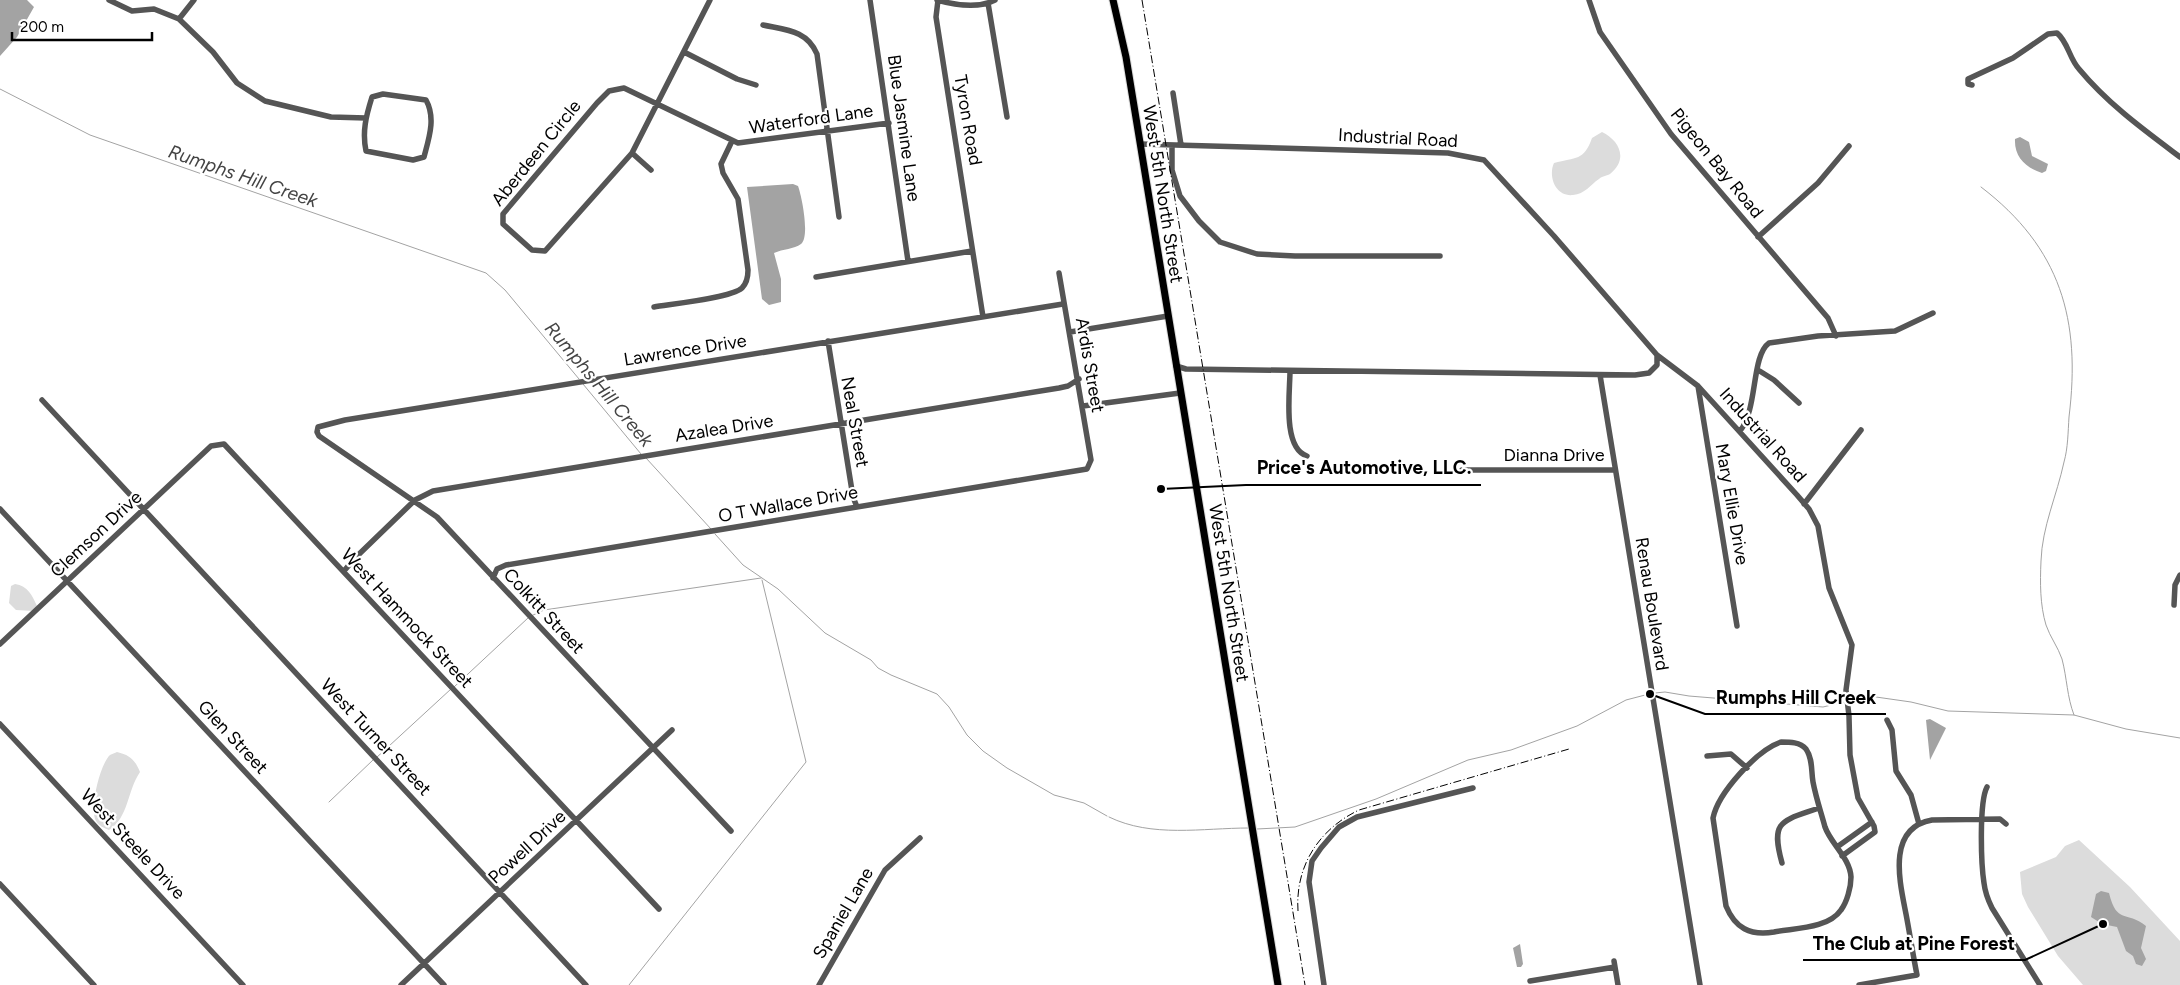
<svg xmlns="http://www.w3.org/2000/svg" width="2180" height="985" font-family="Figtree,sans-serif">
<rect width="100%" height="100%" fill="#fff"/>
<path fill="#dcdcdc" d="M1602,132C1619,140 1629,159 1610,174C1606,176 1602,176 1599,179C1590,185 1585,194 1573,195C1555,197 1548,176 1554,163C1576,157 1584,161 1592,138Z
M15,584C28,586 32,595 37,606L34,611L16,610L9,603L11,586Z
M117,752C130,755 135,760 140,772C127,791 129,817 109,830C104,828 99,826 96,821C89,809 100,764 110,755C112,754 115,753 117,752Z
M2079,840L2130,887L2180,941V985H2083L2058,956L2028,907L2022,894L2020,872L2056,857L2065,846Z"/>
<path fill="#a3a3a3" d="M0,0H27L34,7L17,37L0,56Z
M2020,137L2029,142L2032,156L2048,164L2046,171L2042,173C2026,168 2014,157 2015,139Z
M793,184L798,186C802,197 810,237 801,244C794,249 783,249 774,253L781,279V302L769,305L762,299L747,187Z
M1930,719L1946,728L1930,760L1926,720Z
M2101,891L2109,893C2117,925 2126,910 2146,926L2141,948L2146,959L2142,966L2136,964L2133,956L2126,951L2117,927L2102,924L2091,917L2096,894Z
M1520,944L1523,964L1521,967H1517L1513,948Z"/>
<g fill="none" stroke-linecap="round" stroke-linejoin="round">
<path stroke="#a3a3a3" stroke-width="1" d="M0,89L90,135L486,273L505,290L579,379
M1981,187C2061,248 2081,320 2069,417C2068,432 2068,448 2064,462C2057,495 2042,527 2041,561C2040,583 2040,605 2046,625C2050,637 2058,647 2062,659C2067,678 2067,697 2074,715
M583,384L641,454
M646,458L711,529
M715,534L743,565L778,589L825,633L871,660L878,668L891,675L937,694L949,707L967,735L983,751L1007,768L1054,795L1084,803L1107,816
M531,616L544,610L761,578
M454,687L528,618
M1655,693L1665,692L1689,696L1823,707L1844,702
M1851,700L1869,696L1911,702L1948,711L2074,715L2126,729L2180,738
M376,758L451,689
M329,802L373,760
M1109,817C1152,838 1202,828 1249,828
M1257,829L1295,827L1376,799L1468,760L1511,750L1577,726L1626,700L1649,694
M629,985L806,762L762,580"/>
<g stroke="#dbdbdb" stroke-width="9">
<path id="major" d="M1113,0L1126,57L1278,985"/>
</g>
<path stroke="#555" stroke-width="5.5" d="M109,0L132,11L154,9L179,19L213,52L237,83L265,101L331,117L366,118
M710,0L632,153L545,251L532,250L503,224V214L597,103L609,91L624,88L738,143L889,123
M870,0L908,261
M937,0C955,5 978,9 995,0
M938,0L936,17L983,317
M1589,0L1600,32L1671,134L1828,318L1836,336
M988,3L1007,117
M179,19L194,0
M763,25C786,30 807,30 817,54L839,217
M684,52L737,79L756,85
M1972,85L1968,84V79L2013,58L2048,34L2057,33C2068,42 2069,58 2079,69C2108,104 2144,130 2180,157
M1173,93L1181,145
M383,94L426,100C436,118 429,138 424,157L413,160L366,151C362,132 366,116 372,97Z
M1140,144L1448,153L1484,160L1554,236L1657,355V365L1649,373L1635,375L1186,369L1176,366
M1172,146V170L1180,196L1199,221L1220,242L1257,254L1295,256H1440
M632,153L651,170
M1758,237L1818,183L1849,146
M816,277L972,251
M654,307C672,304 731,298 742,288C747,283 748,276 748,270L738,199L723,173L721,164L732,141
M1070,332L1168,316
M828,341L853,497L857,507
M1657,355L1698,386L1797,495L1809,509L1818,526L1829,588L1852,645L1846,690L1849,716L1850,755L1858,798L1874,826L1875,832L1842,856
M1758,370L1774,380L1799,403
M1290,371C1290,392 1282,448 1307,456
M1600,375L1700,985
M1698,386L1737,626
M42,400L586,985
M1083,406L1180,393
M1740,431C1758,409 1751,356 1769,343L1818,336L1895,331L1933,313
M1462,470H1615
M1804,504L1861,430
M0,509L444,985
M344,571L354,559L415,500L433,491L1059,388L1068,386L1079,379
M493,578L497,569L506,565L1087,469L1091,460L1059,273
M2174,605L2175,585L2180,575
M0,644L211,446L224,444L659,909
M1887,720L1892,730L1896,771L1911,795L1919,824
M0,724L243,985
M1781,742C1790,742 1800,742 1806,749C1813,759 1811,771 1813,782C1816,798 1821,812 1825,827C1831,844 1850,858 1851,877C1851,887 1847,902 1841,910C1828,929 1794,928 1774,932C1750,936 1735,928 1726,906L1713,818C1718,793 1757,750 1781,742Z
M1707,756L1731,754L1747,768
M1987,787C1979,802 1981,864 1984,883C1985,892 1988,900 1992,908L2040,985
M731,831L437,517L319,436L317,432L318,427L345,420L1063,304
M1837,847L1872,822
M1782,863C1770,820 1782,821 1819,808
M0,884L94,985
M1614,961L1618,985
M1530,981L1615,967
M401,985L672,730
M819,985L885,870L920,838
M1324,985L1309,882L1312,861L1321,848L1339,827L1357,817L1473,788
M1859,985L1917,975C1913,955 1910,935 1906,914C1900,883 1886,828 1932,820L2000,819L2006,824"/>
<use href="#major" stroke="#000" stroke-width="7"/>
<path stroke="#000" stroke-width="1" stroke-dasharray="8 2.5 1 2.5" stroke-linecap="butt" d="M1142,0L1305,985
M1298,911C1295,866 1319,829 1359,810L1569,749"/>
</g>
<g text-anchor="middle" dominant-baseline="central" stroke-width="4.5" stroke-linejoin="round" paint-order="stroke">
<g font-size="18" fill="#000" stroke="#fff">
<text transform="translate(811 119) rotate(-8)">Waterford Lane</text>
<text transform="translate(968 120) rotate(80)">Tyron Road</text>
<text transform="translate(904 128) rotate(82)">Blue Jasmine Lane</text>
<text transform="translate(1398 138) rotate(3)">Industrial Road</text>
<text transform="translate(536 153) rotate(-51)">Aberdeen Circle</text>
<text transform="translate(1717 163) rotate(51)">Pigeon Bay Road</text>
<text transform="translate(1163 194) rotate(81)">West 5th North Street</text>
<text transform="translate(685 350) rotate(-9)">Lawrence Drive</text>
<text transform="translate(1090 365) rotate(80)">Ardis Street</text>
<text transform="translate(855 422) rotate(80)">Neal Street</text>
<text transform="translate(724 428) rotate(-9)">Azalea Drive</text>
<text transform="translate(1763 435) rotate(48)">Industrial Road</text>
<text x="1554" y="455">Dianna Drive</text>
<text transform="translate(788 504) rotate(-10)">O T Wallace Drive</text>
<text transform="translate(1732 504) rotate(80)">Mary Ellie Drive</text>
<text transform="translate(96 534) rotate(-43)">Clemson Drive</text>
<text transform="translate(1229 593) rotate(81)">West 5th North Street</text>
<text transform="translate(1652 604) rotate(81)">Renau Boulevard</text>
<text transform="translate(544 611) rotate(47)">Colkitt Street</text>
<text transform="translate(407 618) rotate(47)">West Hammock Street</text>
<text transform="translate(233 737) rotate(47)">Glen Street</text>
<text transform="translate(376 737) rotate(47)">West Turner Street</text>
<text transform="translate(133 844) rotate(47)">West Steele Drive</text>
<text transform="translate(527 847) rotate(-43)">Powell Drive</text>
<text transform="translate(843 913) rotate(-60)">Spaniel Lane</text>
</g>
<g font-size="19" font-style="italic" fill="#444" stroke="#fff">
<text transform="translate(243 176) rotate(19)">Rumphs Hill Creek</text>
<text transform="translate(599 384) rotate(50)">Rumphs Hill Creek</text>
</g>
</g>
<path fill="none" stroke="#000" stroke-width="2" d="M1161 489L1246 485H1481M1650 694L1705 714H1886M2103 924L2025 960H1803"/>
<g fill="#000" stroke="#fff" stroke-width="2">
<circle cx="1161" cy="489" r="5"/>
<circle cx="1650" cy="694" r="5"/>
<circle cx="2103" cy="924" r="5"/>
</g>
<g font-size="19" text-anchor="middle" font-weight="bold" fill="#000" stroke="#fff" stroke-width="4.5" stroke-linejoin="round" paint-order="stroke">
<text x="1364" y="474">Price's Automotive, LLC.</text>
<text x="1796" y="704">Rumphs Hill Creek</text>
<text x="1914" y="950">The Club at Pine Forest</text>
</g>
<path d="M12 32v8h140v-8" fill="none" stroke="#000000" stroke-width="2.5"/>
<text x="20" y="32" font-size="15" fill="#000000" stroke="#ffffff" stroke-width="4" paint-order="stroke">200 m</text>
</svg>
